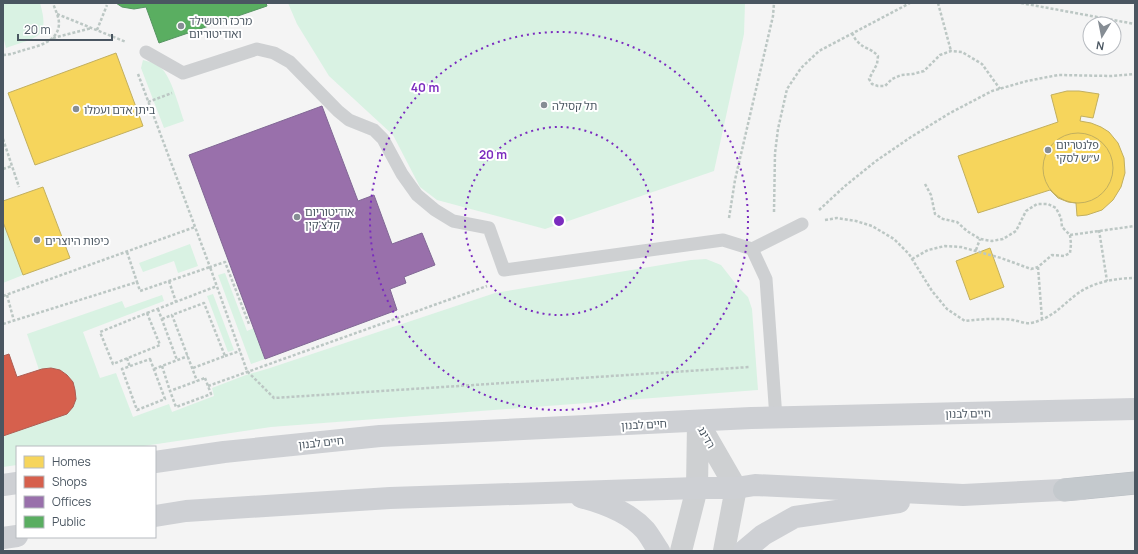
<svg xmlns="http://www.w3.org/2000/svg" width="1138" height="554" font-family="Manrope,'Noto Sans Hebrew',sans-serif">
<rect width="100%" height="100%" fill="#f4f4f4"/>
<path fill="#d9f2e3" d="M3,3H40C51,40 35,37 6,48L3,36Z
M288,3H745L744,34L714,171L545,229L437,200L420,187L393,135L329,76L297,24Z
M143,60C150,62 156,63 161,68C171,76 179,107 184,121L164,128L141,68Z
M3,222L23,275L3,283Z
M190,244L198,266L178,273L174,261L143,272L139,263Z
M706,259L721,265L739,288L748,297L752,309L758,390L271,427L137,447H17V465L3,467V436L67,414C86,391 68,361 39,370L27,334L122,301L125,308L162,295L164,301L83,332L100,378L116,373L133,417L169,404L172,412L214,396L212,388L246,375L270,368L495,293L691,260Z
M225,273L247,331L254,328L265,359L251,364L218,275Z
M213,294L234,350L228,352L207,296Z"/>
<path fill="#f6d55c" stroke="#c2af5e" d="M116,53L143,126L35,165L8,93Z
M1067,91H1079L1099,94L1093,118L1081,116L1080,121L1091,123L1101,127L1109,132L1118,143L1124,158L1125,173L1121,187L1113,200L1102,210L1087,215L1077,216L1076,203L1068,202L1058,198L1050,190L978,213L958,156L1058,122L1051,95Z
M1043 168a35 35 0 1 1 70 0a35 35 0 1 1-70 0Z
M43,187L70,258L23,275L3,222V201Z
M990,248L1004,287L970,300L956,261Z"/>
<path fill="#d6604d" stroke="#ac5d53" d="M9,354L17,377L42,369L51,368L60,370L67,375L73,382L75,390L76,399L73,407L67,414L3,436V356Z"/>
<path fill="#9970ab" stroke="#816895" d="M322,106L358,201L374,195L392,244L422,233L435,265L404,277L406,283L390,289L397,310L265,359L189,155Z"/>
<path fill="#5aae61" stroke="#559461" d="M116,3H266L267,6L159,43L146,7L134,9L122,7Z"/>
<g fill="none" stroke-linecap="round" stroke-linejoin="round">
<g stroke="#b9bec3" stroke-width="23">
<path id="trunk" d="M1064,490L1135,483"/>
</g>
<path stroke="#bcc7c4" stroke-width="2.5" stroke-dasharray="3 2" stroke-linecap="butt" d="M938,3L951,51
M1021,3L1135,24
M57,14L126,42
M97,30L107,5
M852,33C854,36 855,40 858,42C864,49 871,48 878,56L877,64L869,79L872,84L878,86H885L892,79L901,75L913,74L924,71L940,55L951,51L962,52L982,64L1000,89
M53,38L92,28
M3,55C10,55 17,52 24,50C38,46 58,42 59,24C59,16 55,10 53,3
M138,74L210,267L225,262L249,324
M148,102L172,93
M3,139L19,187
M3,169L12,166
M925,184L931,195L935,214L943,219L957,222L967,231L980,239L992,241L1003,239L1016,231L1026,211L1037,204H1048L1056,208L1061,218L1062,227L1070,235L1135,226
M819,210L845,186L876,161L911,137L950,113L992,91L1027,81L1058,75L1112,76L1135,74
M774,212L775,153L778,129L787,89L801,68L819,51L910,3
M729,218L735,180L773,16L774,3
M825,220L837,218L856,221L872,226L894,239L909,254L932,291L947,309L965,321C981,319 997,318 1013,320C1019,321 1026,324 1031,323C1053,318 1061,306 1077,294C1093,282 1116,278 1135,278
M1099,230L1107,281
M976,250L980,239
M127,252L137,282
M912,259L928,250L945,246L961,247L1001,258L1031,269L1038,267L1052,255L1064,256L1070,253L1071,244L1070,235
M1038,267L1042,319
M169,281L176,302
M7,295L14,321
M3,296L195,227
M158,309L177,360
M147,313L160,345L113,364L100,332Z
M147,313L217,286
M162,319L172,315
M3,324L137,282L140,291L210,267L247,371L274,398L750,367
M225,356L240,351
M127,358L130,367
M150,359L165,399L137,410L122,369Z
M162,366L170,391
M193,368L225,356L204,303L172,315L197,381
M154,369L188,356
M205,378L211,394L176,407L170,391Z
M208,386L487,286"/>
<path stroke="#ced0d2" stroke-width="13" d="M146,52L183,73L257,49L274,53L290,62L338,111L349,120L374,130L383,139L402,174L417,195L435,210L453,221L489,228L504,270L723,240L752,249L766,279L776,418
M752,249L802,224"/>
<path stroke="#ced0d2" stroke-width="22" d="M698,422L736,488L724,551
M681,551L697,488L698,423"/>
<path stroke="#ced0d4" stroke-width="22" d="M155,462L224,452L380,436L751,418L1135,409
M3,485L17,483
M581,497C604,503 629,512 645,530C650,536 654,544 659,551
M155,516L186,511L390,498L697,488H736L755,485L963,495L1082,489
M3,538L17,536
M744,551L763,535L795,517L899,502"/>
<use href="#trunk" stroke="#c4c9cd" stroke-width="22"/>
</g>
<g fill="none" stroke="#7b2cbf" stroke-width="2" stroke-dasharray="2 4">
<circle cx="559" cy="221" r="94"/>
<circle cx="559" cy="221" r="189"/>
</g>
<g fill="#868d94" stroke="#fff" stroke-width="1.5">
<circle cx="181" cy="26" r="4"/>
<circle cx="544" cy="105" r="4"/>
<circle cx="76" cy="109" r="4"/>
<circle cx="1048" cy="150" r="4"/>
<circle cx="297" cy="217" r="4"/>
<circle cx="37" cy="240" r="4"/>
</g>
<g text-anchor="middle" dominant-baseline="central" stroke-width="4" stroke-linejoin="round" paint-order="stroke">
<g font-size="11" fill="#4a5661" stroke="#fff" text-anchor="start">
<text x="189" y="20">מרכז רוטשילד<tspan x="189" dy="13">ואודיטוריום</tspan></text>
<text x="552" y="105">תל קסילה</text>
<text x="84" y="109">ביתן אדם ועמלו</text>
<text x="1056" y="144">פלנטריום<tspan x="1056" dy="13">ע״ש לסקי</tspan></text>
<text x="305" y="211">אודיטוריום<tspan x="305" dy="13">קלצ'קין</tspan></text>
<text x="45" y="240">כיפות היוצרים</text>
</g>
<g font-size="11" fill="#4a5661" stroke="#fff">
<text transform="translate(968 413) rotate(-1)">חיים לבנון</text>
<text transform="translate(644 424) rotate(-3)">חיים לבנון</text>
<text transform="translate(707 437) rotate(60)">רדינג</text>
<text transform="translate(321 442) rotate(-6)">חיים לבנון</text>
</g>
</g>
<circle cx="559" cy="221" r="6" fill="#7b2cbf" stroke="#fff" stroke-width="2"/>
<g font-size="12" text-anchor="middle" font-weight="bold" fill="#7b2cbf" stroke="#fff" stroke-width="4" stroke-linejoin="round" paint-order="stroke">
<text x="425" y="92">40 m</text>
<text x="493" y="159">20 m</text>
</g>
<rect width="1138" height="554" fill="none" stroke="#4a5661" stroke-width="8"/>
<rect x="16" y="446" width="140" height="92" fill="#ffffff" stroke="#b7bbc0"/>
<rect x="24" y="456" width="20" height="12" fill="#f6d55c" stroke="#b7bbc0"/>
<text x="52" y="466" font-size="12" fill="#4a5661">Homes</text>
<rect x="24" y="476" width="20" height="12" fill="#d6604d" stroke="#b7bbc0"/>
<text x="52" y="486" font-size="12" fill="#4a5661">Shops</text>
<rect x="24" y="496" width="20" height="12" fill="#9970ab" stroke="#b7bbc0"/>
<text x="52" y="506" font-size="12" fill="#4a5661">Offices</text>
<rect x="24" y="516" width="20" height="12" fill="#5aae61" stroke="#b7bbc0"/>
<text x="52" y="526" font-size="12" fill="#4a5661">Public</text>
<g transform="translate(1102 36) rotate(190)"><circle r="19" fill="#ffffff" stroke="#b7bbc0"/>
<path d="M0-3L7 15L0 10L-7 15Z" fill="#868d94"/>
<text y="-6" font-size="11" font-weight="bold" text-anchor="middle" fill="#4a5661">N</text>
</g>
<path d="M18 34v6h94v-6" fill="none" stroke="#4a5661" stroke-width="2"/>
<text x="24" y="34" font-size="12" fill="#4a5661" stroke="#ffffff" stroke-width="3" paint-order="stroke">20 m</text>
</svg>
